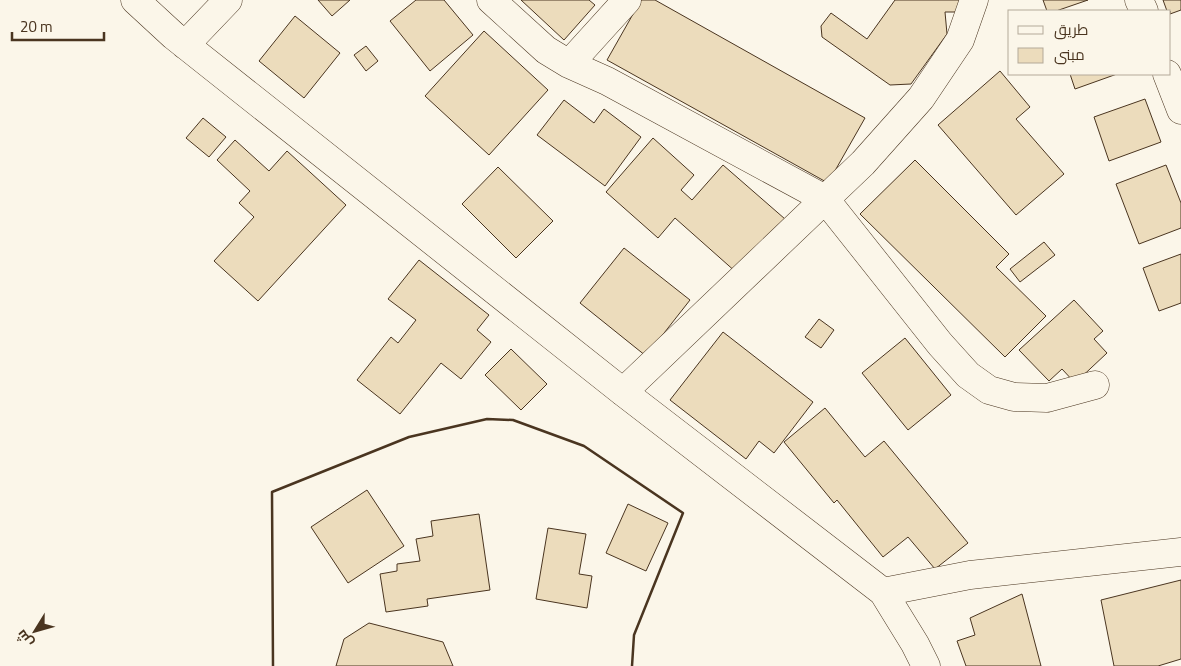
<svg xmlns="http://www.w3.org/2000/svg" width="1181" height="666" font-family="Georgia,Cairo,serif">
<rect width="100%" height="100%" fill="#fbf6e9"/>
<path fill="#ecdcbc" stroke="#4a3520" d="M318,0H350L332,16Z
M416,0H444L473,35L430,71L390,21Z
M521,0H589L595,5L564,40Z
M641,0H655L865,118L828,183L607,60Z
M895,0H961L962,12H945L947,34L911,84L890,85L822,37L821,26L831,13L867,39Z
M1043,0H1088L1056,11H1047Z
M1163,0H1181V10L1170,14V11H1167Z
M295,16L340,53L304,98L259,61Z
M484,31L548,90L489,155L425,96Z
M366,46L378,61L366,71L354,55Z
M1000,71L1030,107L1016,119L1064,174L1016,215L938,125Z
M1070,74H1117L1075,89Z
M1145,99L1161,142L1109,161L1094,117Z
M564,100L594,123L604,109L641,137L605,186L537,135Z
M203,118L226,137L209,157L186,138Z
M653,138L694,175L681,190L692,200L723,165L785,219L737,273L675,218L658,238L606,192Z
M235,140L269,171L287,151L346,205L258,301L214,261L254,217L239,203L250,191L217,160Z
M915,160L1009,254L996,267L1046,316L1005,357L860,214Z
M1166,165L1181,203V228L1139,244L1116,184Z
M498,167L553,221L516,258L462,204Z
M1044,242L1055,255L1020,282L1010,269Z
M624,248L690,300L646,356L580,303Z
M1181,254V303L1159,311L1143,268Z
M419,260L489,315L477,330L491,342L461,379L441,363L400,414L357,380L391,337L398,343L416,320L388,299Z
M1074,300L1103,331L1094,339L1107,353L1075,383L1062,369L1049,381L1019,350Z
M819,319L834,330L821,348L805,337Z
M723,332L813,402L774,453L759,441L746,459L670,400Z
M905,338L951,395L908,430L862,373Z
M511,349L547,384L521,410L485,375Z
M825,408L865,457L884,441L968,543L935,569L908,537L883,557L837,500L834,503L784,442Z
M367,490L404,546L348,583L311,527Z
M628,504L668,523L646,571L606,553Z
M479,514L490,590L427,599L428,606L386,612L380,574L397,571V564L420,561L416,539L433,536L431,521Z
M548,528L586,534L579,574L592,576L587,608L536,599Z
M1181,580V659L1158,666H1114L1101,600Z
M1022,594L1041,666H966L957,641L975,635L970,618Z
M369,623L443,642L453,666H336L344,639Z"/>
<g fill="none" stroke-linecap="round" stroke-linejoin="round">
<g stroke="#4a3520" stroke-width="29">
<path id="street" d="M135,0L174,36L623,392L883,592L915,644L926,666
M491,0L546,50L569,64L607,81L825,199L940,344L968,375L989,390L1014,397L1047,398L1095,385
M1139,0L1144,11
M185,45L228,0
M569,64L627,0
M1167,74L1181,110
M623,392L863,163L921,98L960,40L974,0
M883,592L970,575L1181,552"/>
</g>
<use href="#street" stroke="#fbf6e9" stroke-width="28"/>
<path stroke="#4a3520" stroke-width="2.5" d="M273,666L272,492L409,437L487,419L513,420L584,446L683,513L634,635L632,666"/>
</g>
<rect x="1008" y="10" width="162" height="65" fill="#fbf6e9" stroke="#b4a999"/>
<rect x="1018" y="26" width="25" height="8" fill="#fbf6e9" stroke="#b4a999"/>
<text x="1054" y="35" font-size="15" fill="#4a3520">طريق</text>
<rect x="1018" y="48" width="25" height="15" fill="#ecdcbc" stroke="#b4a999"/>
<text x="1054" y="60" font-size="15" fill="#4a3520">مبنى</text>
<g transform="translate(35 631) rotate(233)" stroke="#fbf6e9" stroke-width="4" paint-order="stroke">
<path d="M0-4L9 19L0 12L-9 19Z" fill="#4a3520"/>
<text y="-8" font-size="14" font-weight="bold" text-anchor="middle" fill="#4a3520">ش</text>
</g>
<path d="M12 32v8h92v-8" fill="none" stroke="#4a3520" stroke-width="2.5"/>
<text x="20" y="32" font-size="15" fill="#4a3520" stroke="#fbf6e9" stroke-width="4" paint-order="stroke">20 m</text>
</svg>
